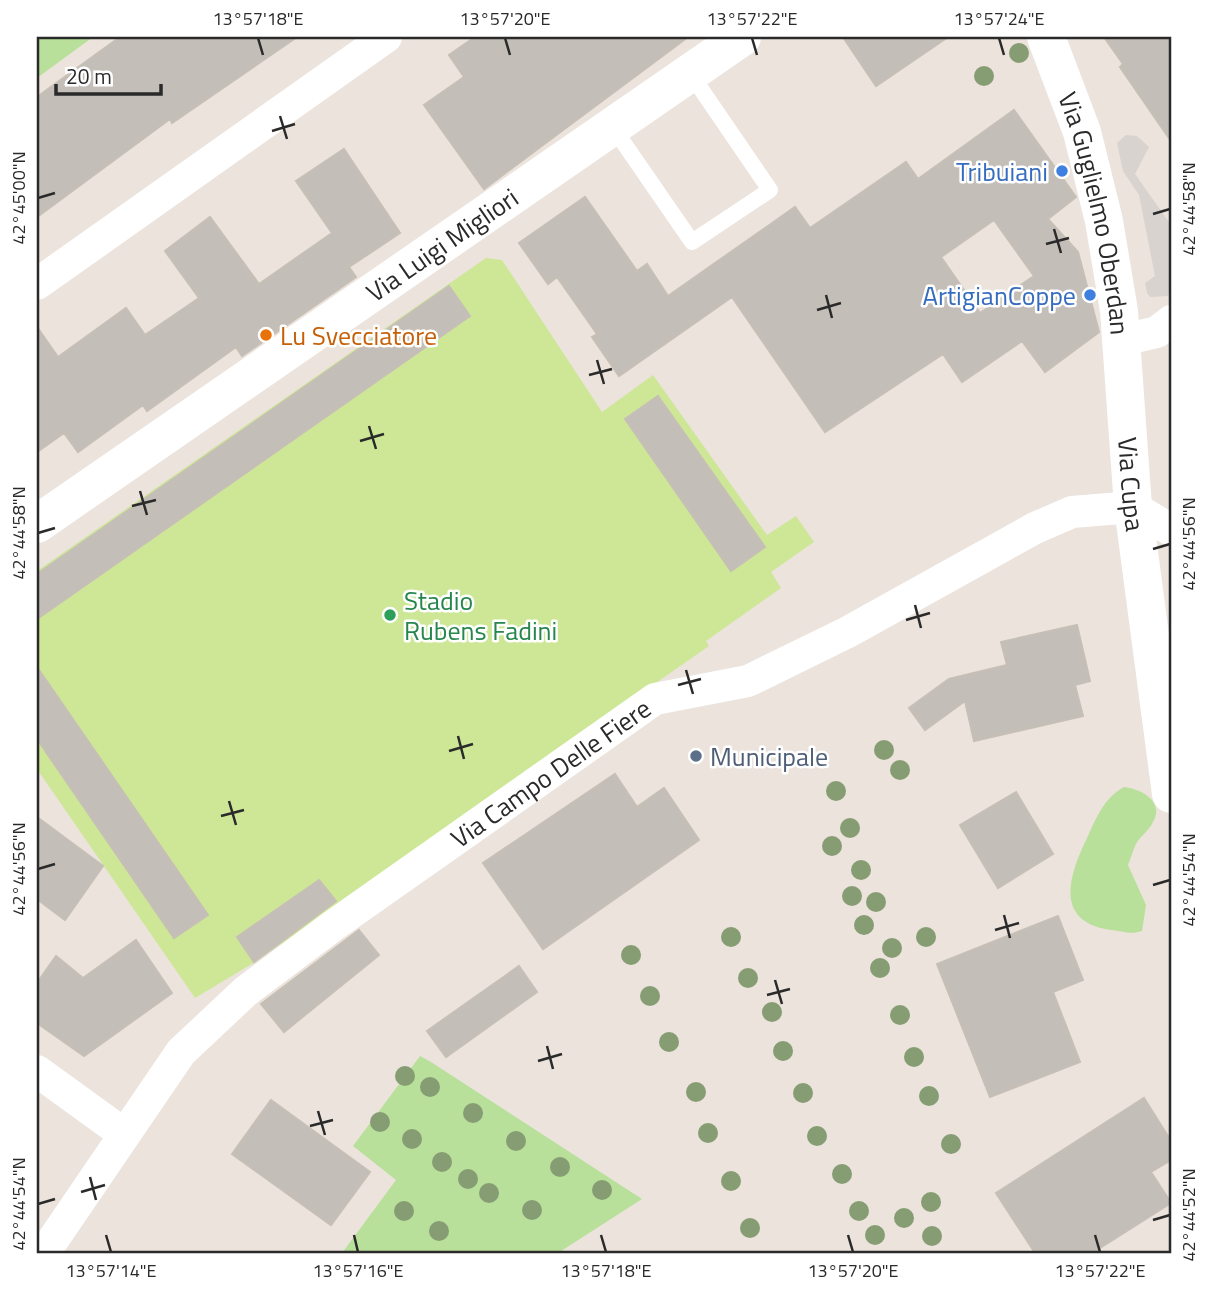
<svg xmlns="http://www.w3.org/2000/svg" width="1208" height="1290" font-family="'Titillium Web',sans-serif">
<rect width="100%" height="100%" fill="#ebe3dc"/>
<path fill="#b9e09b" d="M37,37H93L37,78Z
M1124,787C1141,789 1165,801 1153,822C1149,831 1140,836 1136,844C1133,850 1131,858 1128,865L1146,905L1142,931C1130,935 1123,931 1111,930C1053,922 1069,875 1087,838C1097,817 1103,799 1124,787Z
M420,1056L431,1062L642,1199L558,1253H342L396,1180L353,1146Z"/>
<path fill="#cde797" d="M486,258L502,260L602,412L653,375L767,535L796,516L814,542L771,572L781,588L706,641L709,646L255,962L195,998L37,769V571Z"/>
<path fill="#d8d3cf" d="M1126,135L1137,136L1149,147L1135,174L1171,225V293L1167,296L1150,297L1147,293L1145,283L1155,276L1139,195L1123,171L1117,143Z"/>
<path fill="#c4beb8" stroke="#c6bfb6" stroke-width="2" fill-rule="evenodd" d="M120,37H297L172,123L170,119L37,217V97Z
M475,37H688L484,189L424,105L464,77L449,55Z
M843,37H948L876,86Z
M1104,37H1171V141L1120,67L1123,64Z
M1014,110L1076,197L1048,219L1078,252L1099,332L1045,372L1022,341L962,382L943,354L825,432L732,297L619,376L592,337L597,334L557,277L548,284L519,243L585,197L637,271L647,264L668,296L795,207L810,228L906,162L918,179ZM994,220L1034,276L980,313L941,257Z
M344,149L400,233L349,267L356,277L242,356L236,347L147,411L143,405L78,452L64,433L37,452V327L58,357L126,308L145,335L199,298L165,251L210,217L259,284L332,233L296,181Z
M449,286L470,316L37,619V574Z
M658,396L765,547L731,571L625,419Z
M1077,625L1090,681L1075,685L1083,716L974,741L965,701L925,730L909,708L949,679L1007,665L1001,642Z
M37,667L208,915L174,938L37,739Z
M615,774L637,807L664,788L699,840L543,949L483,863Z
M1016,792L1053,854L998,888L960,825Z
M37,817L103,866L65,920L37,899Z
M319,880L336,901L254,962L237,937Z
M1058,916L1083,980L1053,992L1080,1062L990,1097L937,964Z
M359,930L379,955L284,1032L261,1004Z
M136,940L172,993L84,1056L37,1023V983L56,956L83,978Z
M519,966L537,992L446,1057L427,1031Z
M1144,1098L1171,1141V1160L1151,1172L1171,1203L1092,1253H1035L996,1193Z
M271,1100L370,1172L331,1225L232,1154Z"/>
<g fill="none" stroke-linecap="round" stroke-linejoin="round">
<path stroke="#fff" stroke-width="16" d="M612,126L692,242L770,190L690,73"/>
<g stroke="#fff" stroke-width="32">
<path d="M37,284L386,37"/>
<path d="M1123,340L1157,332L1171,321"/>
<path d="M37,1071L124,1134"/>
<path id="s1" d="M44,1253L181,1052L246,991L334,925L655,699L748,681L848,632L1035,528L1072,512L1133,507L1171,530"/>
</g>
<path stroke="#fff" stroke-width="38" id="s2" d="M1046,37L1082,132L1104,221L1119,311L1133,507L1171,794"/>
<path stroke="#fff" stroke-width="38" id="s3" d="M37,524L742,37"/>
</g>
<g fill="#869d73">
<circle cx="1019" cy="53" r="10"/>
<circle cx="984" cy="76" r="10"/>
<circle cx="884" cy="750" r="10"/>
<circle cx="900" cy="770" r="10"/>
<circle cx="836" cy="791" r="10"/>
<circle cx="850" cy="828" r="10"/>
<circle cx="832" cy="846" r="10"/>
<circle cx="861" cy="870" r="10"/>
<circle cx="852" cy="896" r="10"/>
<circle cx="876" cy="902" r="10"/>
<circle cx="864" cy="925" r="10"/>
<circle cx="731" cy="937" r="10"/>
<circle cx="926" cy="937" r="10"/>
<circle cx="892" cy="948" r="10"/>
<circle cx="631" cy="955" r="10"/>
<circle cx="880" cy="968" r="10"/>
<circle cx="748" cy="978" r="10"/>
<circle cx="650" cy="996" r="10"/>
<circle cx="772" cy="1012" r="10"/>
<circle cx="900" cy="1015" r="10"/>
<circle cx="669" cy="1042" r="10"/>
<circle cx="783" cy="1051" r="10"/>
<circle cx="914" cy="1057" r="10"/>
<circle cx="405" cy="1076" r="10"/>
<circle cx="430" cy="1087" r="10"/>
<circle cx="696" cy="1092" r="10"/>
<circle cx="803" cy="1093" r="10"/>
<circle cx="929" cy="1096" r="10"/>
<circle cx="473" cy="1113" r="10"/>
<circle cx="380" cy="1122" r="10"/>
<circle cx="708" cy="1133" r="10"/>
<circle cx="817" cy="1136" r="10"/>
<circle cx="412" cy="1139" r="10"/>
<circle cx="516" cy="1141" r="10"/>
<circle cx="951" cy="1144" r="10"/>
<circle cx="442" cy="1162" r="10"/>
<circle cx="560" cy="1167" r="10"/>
<circle cx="842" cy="1174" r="10"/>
<circle cx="468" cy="1179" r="10"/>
<circle cx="731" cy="1181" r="10"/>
<circle cx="602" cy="1190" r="10"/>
<circle cx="489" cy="1193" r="10"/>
<circle cx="931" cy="1202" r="10"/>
<circle cx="532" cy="1210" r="10"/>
<circle cx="404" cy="1211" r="10"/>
<circle cx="859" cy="1211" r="10"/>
<circle cx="904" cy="1218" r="10"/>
<circle cx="750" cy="1228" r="10"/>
<circle cx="439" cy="1231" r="10"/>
<circle cx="875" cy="1235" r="10"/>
<circle cx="932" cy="1236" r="10"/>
</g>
<path fill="none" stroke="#2a2a2a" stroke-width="2.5" d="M258,38L263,55M505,38L510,55M752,38L757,55M999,38L1004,55M280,116L287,139M272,131L295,124M38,198L55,193M1153,214L1170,209M1054,229L1061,253M1046,244L1069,238M826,295L832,318M817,310L841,303M597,360L604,384M589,375L612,369M369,426L376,449M360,441L384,434M140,491L147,515M132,506L156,500M38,533L55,528M1153,549L1170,544M915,605L921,628M906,620L930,613M686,670L693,694M678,685L701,679M458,736L464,759M449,751L473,744M229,801L236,825M221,816L244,810M38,869L55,864M1153,885L1170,880M1004,915L1010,938M995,930L1019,923M775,980L782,1004M767,995L790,989M547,1046L553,1069M538,1061L562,1054M318,1111L325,1135M310,1126L333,1120M90,1177L96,1200M81,1192L105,1185M38,1204L55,1199M1153,1220L1170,1215M106,1235L111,1252M354,1235L358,1252M601,1235L606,1252M848,1235L853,1252M1095,1235L1100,1252"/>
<g fill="#3f7fe0" stroke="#fff" stroke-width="2.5">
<circle cx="1062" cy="171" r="7"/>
<circle cx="1090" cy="295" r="7"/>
</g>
<circle fill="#e8710a" stroke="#fff" stroke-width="2.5" cx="266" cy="335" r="7"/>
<circle fill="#2e9e5b" stroke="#fff" stroke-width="2.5" cx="390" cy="615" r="7"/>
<circle fill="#5c6f8a" stroke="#fff" stroke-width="2.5" cx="696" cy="756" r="7"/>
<g text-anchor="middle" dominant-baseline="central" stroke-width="5" stroke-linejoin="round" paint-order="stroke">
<g font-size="26" fill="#366cbe" stroke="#fff" text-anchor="end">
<text x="1048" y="171">Tribuiani</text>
<text x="1076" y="295">ArtigianCoppe</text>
</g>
<g font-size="26" fill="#2a2a2a" stroke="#fff">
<text stroke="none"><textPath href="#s2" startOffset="184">Via Guglielmo Oberdan</textPath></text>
<text stroke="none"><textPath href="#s3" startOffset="492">Via Luigi Migliori</textPath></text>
<text stroke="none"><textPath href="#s2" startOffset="458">Via Cupa</textPath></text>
<text stroke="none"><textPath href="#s1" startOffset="707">Via Campo Delle Fiere</textPath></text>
</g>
<g font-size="26" fill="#c56008" stroke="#fff" text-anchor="start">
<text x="280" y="335">Lu Svecciatore</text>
</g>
<g font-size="26" fill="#27864d" stroke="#fff" text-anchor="start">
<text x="404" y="600">Stadio<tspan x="404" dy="30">Rubens Fadini</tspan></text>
</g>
<g font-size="26" fill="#4e5e75" stroke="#fff" text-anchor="start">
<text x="710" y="756">Municipale</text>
</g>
</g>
<rect width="1208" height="1290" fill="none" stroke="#ffffff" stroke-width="77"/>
<path d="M56 84v10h105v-10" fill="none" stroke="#2a2a2a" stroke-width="3.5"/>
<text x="66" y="84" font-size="21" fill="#2a2a2a" stroke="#ffffff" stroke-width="5" paint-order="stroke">20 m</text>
<rect x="38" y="38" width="1132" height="1214" fill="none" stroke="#2a2a2a" stroke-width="2.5"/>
<g font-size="18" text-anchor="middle" fill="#2a2a2a">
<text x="258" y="25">13°57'18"E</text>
<text x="505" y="25">13°57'20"E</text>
<text x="752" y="25">13°57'22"E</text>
<text x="999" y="25">13°57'24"E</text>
<text transform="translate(19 198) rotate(-90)" y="6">42°45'00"N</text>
<text transform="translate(1189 209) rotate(-90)" y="6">42°44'58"N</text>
<text transform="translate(19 533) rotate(-90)" y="6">42°44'58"N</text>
<text transform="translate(1189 544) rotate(-90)" y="6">42°44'56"N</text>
<text transform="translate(19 869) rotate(-90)" y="6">42°44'56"N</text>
<text transform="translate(1189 880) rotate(-90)" y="6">42°44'54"N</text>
<text transform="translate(19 1204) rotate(-90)" y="6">42°44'54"N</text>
<text transform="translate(1189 1215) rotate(-90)" y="6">42°44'52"N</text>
<text x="111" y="1277">13°57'14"E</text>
<text x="358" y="1277">13°57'16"E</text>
<text x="606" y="1277">13°57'18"E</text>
<text x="853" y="1277">13°57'20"E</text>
<text x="1100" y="1277">13°57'22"E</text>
</g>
</svg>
